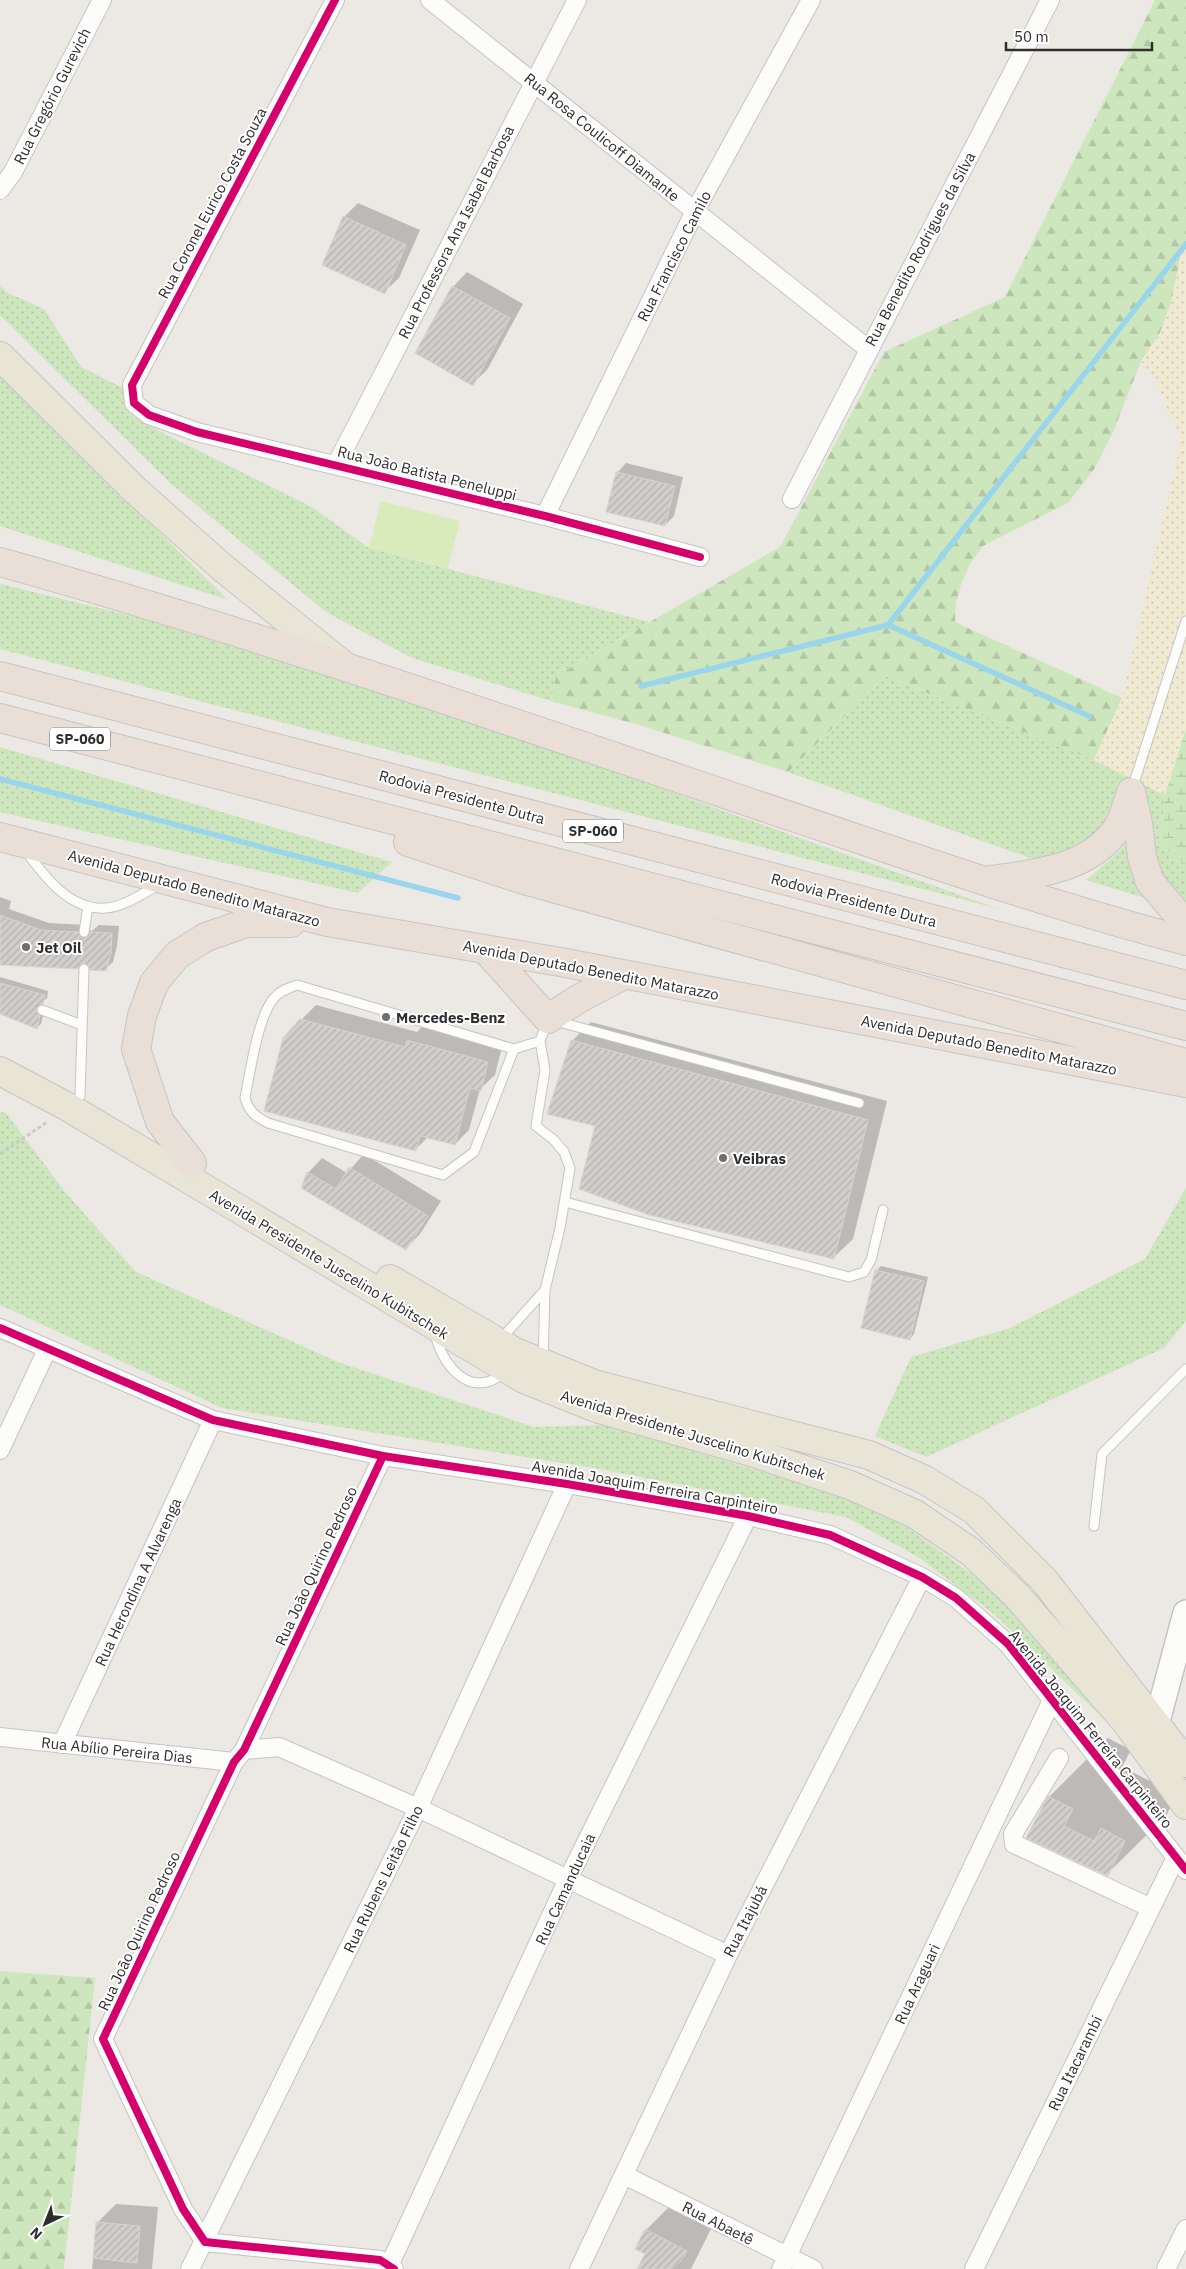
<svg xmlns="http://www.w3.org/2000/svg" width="1186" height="2269" font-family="'IBM Plex Sans',sans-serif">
<defs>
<pattern id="grass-dots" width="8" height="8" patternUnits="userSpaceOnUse" patternTransform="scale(1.25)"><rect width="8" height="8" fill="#cee6be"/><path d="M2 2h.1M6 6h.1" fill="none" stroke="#b1c6a4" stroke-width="1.8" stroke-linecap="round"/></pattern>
<pattern id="forest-firs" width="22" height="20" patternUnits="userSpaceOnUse" patternTransform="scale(1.25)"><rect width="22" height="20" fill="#cee6be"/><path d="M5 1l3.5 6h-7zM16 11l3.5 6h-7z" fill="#b1c6a4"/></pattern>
<pattern id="wetland-marsh" width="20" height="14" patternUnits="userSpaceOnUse" patternTransform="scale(1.25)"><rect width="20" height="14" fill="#cee6be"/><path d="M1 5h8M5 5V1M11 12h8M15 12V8" fill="none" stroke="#b1c6a4"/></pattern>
<pattern id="sand-dots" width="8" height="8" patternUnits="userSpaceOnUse" patternTransform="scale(1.25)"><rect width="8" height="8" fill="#f0ead3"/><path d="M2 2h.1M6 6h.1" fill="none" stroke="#cec9b5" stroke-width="1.8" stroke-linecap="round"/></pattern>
<pattern id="building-hatch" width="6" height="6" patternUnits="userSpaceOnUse" patternTransform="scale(1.25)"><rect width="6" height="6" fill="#d1cecb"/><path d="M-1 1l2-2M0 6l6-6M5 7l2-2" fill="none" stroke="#b4b1af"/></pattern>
</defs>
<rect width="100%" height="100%" fill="#ece8e4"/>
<path fill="url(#grass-dots)" d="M0,286L8,293L44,309L81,367L123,388L129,411L161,432L312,507L369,548L649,622L556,676L551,701L412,658L326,612L170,483L0,315Z
M0,375L228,600L0,526Z
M0,584L270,649L999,909L0,649Z
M885,676L1094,760L1133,779L1096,844L1044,863L788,772Z
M0,747L392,862L358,893L0,812Z
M1137,781L1165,795L1160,845L1186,864V906L1165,891Z
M1134,834L1148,899L1086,880L1114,856Z
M0,1112L6,1113L66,1193L136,1272L338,1362L534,1427L608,1425L850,1499L908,1528L1007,1599L1111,1726L994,1614L918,1557L846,1517L594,1468L222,1408L0,1305Z
M1186,1188V1321L1164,1348L926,1457L875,1436L911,1357L1010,1328L1145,1259Z"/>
<path fill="url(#forest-firs)" d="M1155,0H1186V244L1182,248L1172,299L1160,333L1141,361L1114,430L1095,468L1068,503L983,546L970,564L961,584L956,603L955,622L1122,698L1094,760L885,676L788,772L639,725L551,701L556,676L780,547L884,352L1005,297Z
M0,1971L95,1978L64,2269H0Z"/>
<path fill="url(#wetland-marsh)" d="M1186,728V864L1160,845L1165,795Z"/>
<path fill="url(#sand-dots)" d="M1186,244V728L1165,795L1094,760L1122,698L1181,441L1155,380L1141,361L1160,333L1172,299L1182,248Z"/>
<path fill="#d9eabb" d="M381,501L460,521L448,568L369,548Z"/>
<path fill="#0003" d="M358,203L420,230L399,278L384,292L344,217Z
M467,272L523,304L487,370L472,384L453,287Z
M626,463L683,477L674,516L665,525L617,473Z
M0,897L11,901L9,909L49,923L85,925L87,929L92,931L99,925L119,926L117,946L113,962L105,969L83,962L77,968L0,964Z
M0,977L48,991L47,998L40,1004L44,1011L41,1024L37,1028L0,1012Z
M316,1005L417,1032L422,1026L502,1047L495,1075L480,1089L469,1130L455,1144L428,1137L415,1150L301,1020Z
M591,1022L887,1101L853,1239L833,1258L572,1041Z
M364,1154L441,1201L420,1234L406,1248L308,1173L322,1158L347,1173Z
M881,1266L928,1277L914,1334L910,1339L876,1271Z
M1108,1738L1131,1750L1122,1767L1150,1781L1160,1770L1183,1782L1166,1816L1107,1874L1028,1837L1049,1797Z
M674,2202L714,2223L691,2269H638L646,2254V2230Z
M116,2204L158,2207L152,2269H92L97,2223Z"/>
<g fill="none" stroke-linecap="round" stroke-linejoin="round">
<path stroke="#99d6ec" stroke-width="5.5" d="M888,625L1186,244
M641,686L888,625L1089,716
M0,779L458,898"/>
</g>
<path fill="url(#building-hatch)" stroke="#d7d4d0" d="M343,216L406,245L385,294L322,265Z
M452,286L510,318L473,386L415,353Z
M616,472L675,486L665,526L606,512Z
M0,915L41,930L78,932L83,938L89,936L90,932L112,933L111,954L106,971L90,970L89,966L85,963L81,964L78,969L0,965Z
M0,983L45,995L43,1004L36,1008L37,1014L40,1016L37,1029L0,1014Z
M300,1019L405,1047L407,1040L488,1062L481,1091L470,1088L455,1145L420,1136L416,1151L264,1111L283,1038Z
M571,1040L868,1120L834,1259L649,1215L579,1189L595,1126L547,1114Z
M349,1167L428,1216L406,1250L301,1188L307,1172L336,1189Z
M875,1270L924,1281L910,1340L861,1328Z
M1048,1796L1073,1809L1064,1826L1094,1841L1101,1828L1125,1841L1108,1876L1026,1838Z
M96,2222L140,2226L137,2263L93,2258Z
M645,2229L687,2251L681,2261L671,2269H637L645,2254L635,2249Z"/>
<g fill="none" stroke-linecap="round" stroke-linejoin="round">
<g stroke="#c5c4c5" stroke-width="11">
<path id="lane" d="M1132,789L1186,621
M25,850C44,876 70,911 106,908C124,907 143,893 159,885
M84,932L88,906
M42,1010L82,1025
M514,1049L474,1152L443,1175L268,1123C256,1117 249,1112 245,1098C250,1073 258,1016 274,998C280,991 288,988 297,985L514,1049L540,1041
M80,1096L84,969
M565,1202L849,1277L864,1272L871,1260L883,1210
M435,1332C438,1355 461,1392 490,1381C495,1380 500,1375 503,1372
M500,1340L545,1290
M543,1361L545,1290L560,1228L570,1168L564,1152L554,1140L536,1126L545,1070L540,1041L548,1019L859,1103
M1094,1526L1102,1454L1186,1369"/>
</g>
<g stroke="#c5c4c5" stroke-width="20">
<path id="street" d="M335,0L132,385L134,403L149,415L197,432L545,516L700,557
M430,0L868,349
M0,190L13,172L102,0
M336,465L577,0
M792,499L1050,0
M545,516L695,211L811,0
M0,1328L213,1420L383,1456L567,1484L748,1516L830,1535L922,1577L956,1598L1008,1644L1186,1870
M0,1450L47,1350
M383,1456L244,1750L234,1762L103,2039L183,2209L205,2242L380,2260L394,2269
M0,1737L234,1762
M62,1744L213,1420
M244,1750L279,1747L418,1808L728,1955
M1059,1758L1013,1834L1014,1844L1151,1908
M624,2175L813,2269
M389,2266L568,1879L748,1516
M190,2269L418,1808L567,1484
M579,2269L728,1955L922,1577
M781,2269L1053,1698
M974,2269L1176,1857
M1166,2269L1186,2229"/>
</g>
<g stroke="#c5c4c5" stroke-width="28">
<path id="secondary" d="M1156,1725L1186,1613"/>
</g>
<g stroke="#c6c5c4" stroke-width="30">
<path id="primary" d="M0,356L135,490L223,568L343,665
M0,1071L68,1107L524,1379L596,1408L748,1451L850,1485L915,1514L971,1552L1017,1596L1126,1722L1186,1805
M390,1279L515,1352L594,1384L869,1455L925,1480L974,1510L1044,1580L1186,1763"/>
</g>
<g stroke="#c6c5c4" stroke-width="30">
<path id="highway" d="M0,562C255,633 506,720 757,805C899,852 1041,903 1186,941
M0,676L1186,985
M0,718L1186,1026
M1131,792L1138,823L1142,857L1150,882L1186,924
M0,837L327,922L566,963L1186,1083
M408,842L524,880L1186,1063
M991,880C1038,873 1089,870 1118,827C1124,818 1127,803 1131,792
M485,949L548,1019L578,999L624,975
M192,1163L160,1122L136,1049L142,1016L154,983L177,955L206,937L246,923H291"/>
</g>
<path stroke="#c9c9c8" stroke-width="3" stroke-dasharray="4 2.5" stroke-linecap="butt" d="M0,1154L47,1122"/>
<use href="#lane" stroke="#fcfcfb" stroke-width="9"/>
<use href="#street" stroke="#fcfcfb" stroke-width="18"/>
<use href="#secondary" stroke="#fcfcfb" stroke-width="25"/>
<use href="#primary" stroke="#e8e4d6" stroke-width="28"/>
<use href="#highway" stroke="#eadfd6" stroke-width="28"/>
<g stroke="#fff" stroke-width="11">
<path id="cycleway" d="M335,0L132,385L134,403L149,415L197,432L545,516L700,557
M0,1328L213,1420L383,1456L567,1484L748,1516L830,1535L922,1577L956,1598L1008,1644L1186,1870
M383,1456L244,1750L234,1762L103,2039L183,2209L205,2242L380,2260L394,2269"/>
</g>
<use href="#cycleway" stroke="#d6006c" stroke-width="8"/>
</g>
<g fill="#706f6e" stroke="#fff" stroke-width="2">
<circle cx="26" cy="947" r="5"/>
<circle cx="386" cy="1017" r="5"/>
<circle cx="723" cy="1158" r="5"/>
</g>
<g text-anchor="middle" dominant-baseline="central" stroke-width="4" stroke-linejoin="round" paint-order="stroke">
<g fill="#fff" stroke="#6d6d6d" stroke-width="1">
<rect x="50" y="727.5" width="60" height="23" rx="4"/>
<rect x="563" y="819.5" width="60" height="23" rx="4"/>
</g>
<g font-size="14" font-weight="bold" fill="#2e2e2e">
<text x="80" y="739">SP-060</text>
<text x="593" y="831">SP-060</text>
</g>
<g font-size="15" fill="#2e2e2e" stroke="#fff">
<text transform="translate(52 96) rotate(-63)">Rua Gregório Gurevich</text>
<text transform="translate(602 137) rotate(39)">Rua Rosa Coulicoff Diamante</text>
<text transform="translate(212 203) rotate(-62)">Rua Coronel Eurico Costa Souza</text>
<text transform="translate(456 232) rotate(-63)">Rua Professora Ana Isabel Barbosa</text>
<text transform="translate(920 249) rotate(-62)">Rua Benedito Rodrigues da Silva</text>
<text transform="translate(674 256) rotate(-63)">Rua Francisco Camilo</text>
<text transform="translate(427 473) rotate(14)">Rua João Batista Peneluppi</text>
<text transform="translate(462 797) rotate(15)">Rodovia Presidente Dutra</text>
<text transform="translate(194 888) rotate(15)">Avenida Deputado Benedito Matarazzo</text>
<text transform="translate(854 900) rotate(15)">Rodovia Presidente Dutra</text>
<text transform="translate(591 970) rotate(11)">Avenida Deputado Benedito Matarazzo</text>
<text transform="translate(989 1045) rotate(11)">Avenida Deputado Benedito Matarazzo</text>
<text transform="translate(329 1264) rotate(31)">Avenida Presidente Juscelino Kubitschek</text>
<text transform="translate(693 1435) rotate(17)">Avenida Presidente Juscelino Kubitschek</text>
<text transform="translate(655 1487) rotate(10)">Avenida Joaquim Ferreira Carpinteiro</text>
<text transform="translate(316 1566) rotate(-65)">Rua João Quirino Pedroso</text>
<text transform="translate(138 1582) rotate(-65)">Rua Herondina A Alvarenga</text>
<text transform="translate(1091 1729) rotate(51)">Avenida Joaquim Ferreira Carpinteiro</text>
<text transform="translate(117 1750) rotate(6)">Rua Abílio Pereira Dias</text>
<text transform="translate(383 1879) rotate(-64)">Rua Rubens Leitão Filho</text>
<text transform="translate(565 1889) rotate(-65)">Rua Camanducaia</text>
<text transform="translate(745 1921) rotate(-63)">Rua Itajubá</text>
<text transform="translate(139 1931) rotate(-65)">Rua João Quirino Pedroso</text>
<text transform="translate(917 1984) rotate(-65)">Rua Araguari</text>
<text transform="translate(1075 2063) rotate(-64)">Rua Itacarambi</text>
<text transform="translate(718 2223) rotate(27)">Rua Abaetê</text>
</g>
<g font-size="15" font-weight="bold" fill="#2e2e2e" stroke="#fff" text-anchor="start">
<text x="36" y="947">Jet Oil</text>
<text x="396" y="1017">Mercedes-Benz</text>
<text x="733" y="1158">Veibras</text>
</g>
</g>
<g transform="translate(45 2224) rotate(223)" stroke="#ffffff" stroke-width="4" paint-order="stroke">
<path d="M0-4L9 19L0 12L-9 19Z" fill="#2e2e2e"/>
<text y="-8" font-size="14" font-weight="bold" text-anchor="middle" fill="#2e2e2e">N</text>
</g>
<path d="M1006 42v8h146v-8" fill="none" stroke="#2e2e2e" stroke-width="2.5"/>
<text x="1014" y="42" font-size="15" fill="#2e2e2e" stroke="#ffffff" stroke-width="4" paint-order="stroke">50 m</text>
</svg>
